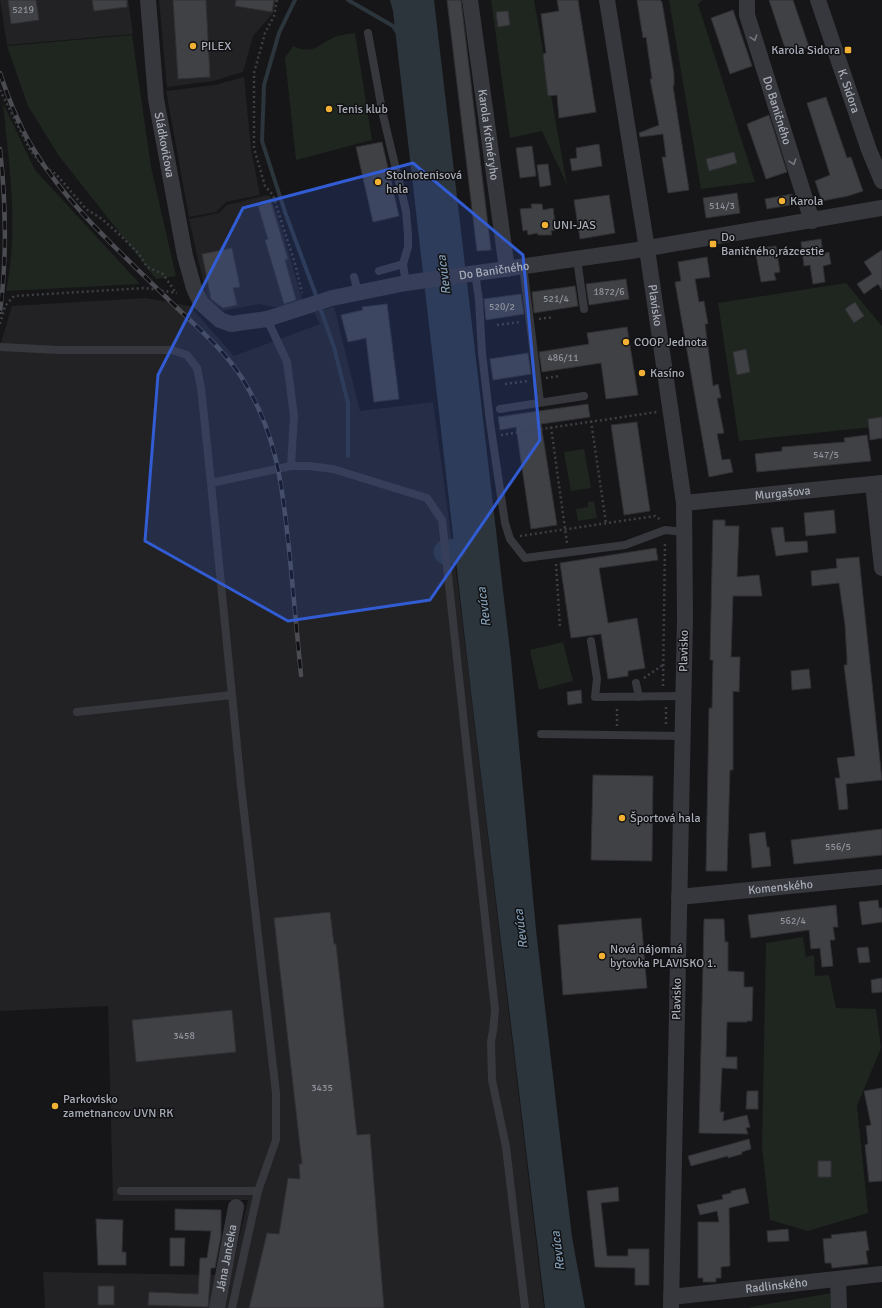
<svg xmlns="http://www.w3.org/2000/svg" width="882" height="1308" font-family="Signika,sans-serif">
<rect width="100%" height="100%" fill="#161618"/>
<path fill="#222225" d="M0,0H128L133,34L7,45Z
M159,0H276L273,13L253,36L243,72L213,81L167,87Z
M244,77L251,149L260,195L226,202L216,212L189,217L166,91L215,85Z
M267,195L271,197L282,229L303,303L285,309L259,304L223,311L207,299L189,219L219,213L227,205Z
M146,298L190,306L234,356L320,324L314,312L334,307L360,411L433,402L459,594L544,1308H223L248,1200L113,1201L108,1006L0,1011V346L12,306Z
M43,1272L215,1275L211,1308H45Z"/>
<path fill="#1e261f" d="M491,0H534L567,185L542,131L510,138Z
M669,0H703L698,4L755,182L701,189Z
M355,33L372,140L296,160L285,58L293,46C312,55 316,46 331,39C337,35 348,34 355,33Z
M132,35L151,167L176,276L156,279L59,156L28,106L7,46Z
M3,103L35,170L140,284L6,291C19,229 9,165 3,103Z
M846,283L882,326V426L739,441L718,303Z
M584,449L591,488L571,491L564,452Z
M594,501L597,518L578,521L576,509L588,507V502Z
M563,642L573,681L539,690L530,650Z
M803,937L806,957L814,955L815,976L829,975L836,1008L876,1009L881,1048L857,1106L868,1213L808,1231L770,1220L762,1147L766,943Z
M832,1293L833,1308H750L751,1307Z"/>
<path fill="#2c353c" d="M390,0H434L511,659L536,930L561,1145L572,1237L585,1308H545L471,692L393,11Z"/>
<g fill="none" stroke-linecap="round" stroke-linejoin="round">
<path stroke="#2c353c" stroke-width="4" d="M295,0L279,33L264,85L262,141L285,212L317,298
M348,0L393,26L397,32
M319,305L334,347L348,403V456"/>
<path stroke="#2c353c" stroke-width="25" d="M446,552L477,550"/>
</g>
<path fill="#404145" stroke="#303034" d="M8,0H36L39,20L11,24Z
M92,0H127V7L94,11Z
M173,0H206L210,77L178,79Z
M236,0H274L272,12L235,6Z
M447,0H461L491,250L477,251Z
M557,0H578L596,112L559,118L557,95L548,96L543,54L546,53L541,14L559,11Z
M637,0H660L662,2L674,74V86H673L689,190L668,193L662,157H666L663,134L640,137L639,133L659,125L650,79H652L646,37L643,38Z
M769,0H793L809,47L787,54Z
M733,10L752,66L730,74L711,18Z
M508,11L510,25L498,27L496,12Z
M826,97L847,158L851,157L863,191L848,196L822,201L815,181L830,175L807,103Z
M769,115L787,172L766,179L747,124Z
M382,142L399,216L373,222L356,147Z
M599,144L602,166L572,171L570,159L577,158L576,148Z
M532,146L536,176L520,178L516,148Z
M734,152L737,163L709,171L706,159Z
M548,164L551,185L540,187L537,165Z
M737,193L740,213L706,218L703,198Z
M792,194L796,204L767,209L765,199Z
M609,195L615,233L580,239L574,200Z
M271,202L288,259L285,260L296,300L284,304L265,240L268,239L258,206Z
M531,204H542L543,210L553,208L556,230L551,231L552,235H538L537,233L528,235L527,230L523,231L520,209L532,208Z
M821,239L823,254L829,252L831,264L823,266L825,282L813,284L810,265L804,266L801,242Z
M776,246L780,272L774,273L776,280L761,282L755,249Z
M232,248L240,287L233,288L237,305L223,308L211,299L202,254Z
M882,250V290L878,284L864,294L857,284L872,274L864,262Z
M707,257L710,277L695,279L699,302L704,301L708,324H705L713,386L718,384L721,398H717L724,433L717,434L722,460L730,459L733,472L709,477L675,282L681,281L678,262Z
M626,279L629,299L589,305L586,284Z
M575,286L578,306L534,313L532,292Z
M521,294L524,314L486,320L484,299Z
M855,302L864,316L854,323L845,309Z
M387,304L399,399L374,402L366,338L348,342L341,315L363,310L362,307Z
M627,327L638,395L606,399L601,363L542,372L539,352L589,344L587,333Z
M746,349L750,372L737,375L733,352Z
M528,353L531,374L493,380L490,359Z
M588,404L590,417L541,424L557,525L531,529L516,427L500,430L498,417Z
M882,417V438L870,440L868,419Z
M637,422L650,511L624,515L611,425Z
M867,435L871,461L757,472L755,454L782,451V447L845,442L844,438Z
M834,510L836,533L806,536L804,513Z
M713,520H725V526H739L737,577L759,575L762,596H733L731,657H740L739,692L733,691V770H730L727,871H706L709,708H712L713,660H710Z
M783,527L785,542L807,541L808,552L776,556L771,528Z
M656,548L658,560L599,568L608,623L637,618L645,668L628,671V676L608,679L601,634L571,638L560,563Z
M859,557L882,780L846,784L848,809L839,810L835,778H840L837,758L855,756L844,665H847V659L845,625L839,583L812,586L811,571L837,568L836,559Z
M809,669L811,688L792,690L791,671Z
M581,690L582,703L568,705L567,692Z
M593,775L653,776L652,861L591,860Z
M882,829V855L794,864L791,840Z
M765,832L767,847H769L771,866L752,868L749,834Z
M878,900L879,908H882V922L862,925L859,902Z
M836,905L838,927H833L835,940H830L833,966L822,967L820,948L811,949L809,930L751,938L748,915Z
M330,912L334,944H336L357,1135L370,1134L384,1308H249L267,1233L279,1234L288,1178L300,1179L299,1164H302L274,918Z
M641,918L647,988L563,995L558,925Z
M704,919H724L725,942H728V971L744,972V987H753L752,1021H747V1022H727L726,1057H737V1069L722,1068L720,1112H724L723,1121L747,1115L750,1127L746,1128L748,1134L699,1133Z
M868,947L870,962L859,963L857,948Z
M882,978V992L872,993L871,980Z
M232,1010L236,1052L136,1062L132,1020Z
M882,1088V1181L869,1182L865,1145L868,1144L866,1126L871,1125L864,1091Z
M747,1091H758V1109H746Z
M749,1139L751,1149L742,1152V1154L728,1158V1156L691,1166L688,1156Z
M818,1161H831V1177H818Z
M618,1187L619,1201L601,1203L607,1256H628V1249H649V1285H635V1268L595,1267L587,1191Z
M745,1188L749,1203L729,1208L730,1266L721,1267V1278H716V1282H703V1278H698V1222H719L717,1211L700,1215L697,1205L723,1199L722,1195L731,1193V1191Z
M175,1209L221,1210V1236L215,1268H211L208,1307L148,1305L149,1292L198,1294L200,1258H207L211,1231L175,1230Z
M96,1219L123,1220L122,1252H126V1265H98Z
M788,1229L789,1241L768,1242L767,1231Z
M866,1231L869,1250L866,1251L868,1264L832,1268L831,1263H825L823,1239L832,1238L831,1235Z
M170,1238H185L184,1266H170Z
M98,1286H114V1305H98Z"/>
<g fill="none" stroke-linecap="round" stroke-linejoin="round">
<path stroke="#3d3f44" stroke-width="2.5" stroke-dasharray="2 3" stroke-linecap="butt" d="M277,0L274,16L265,33L254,73V148L265,186L273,195L281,220L296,267L302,293
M0,90L30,150L43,166L56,174L86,209L102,219L121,236L139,254L147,267L163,274L176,293
M539,319L554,317
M0,324L5,306L14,296L145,288L177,293
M497,325L520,322
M546,378L560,376
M505,384L528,381
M591,421L606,523
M551,427L567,543
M501,435L657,412
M520,536L655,516L661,520
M556,564L560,627
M644,678L663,665
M663,686L665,541
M666,707V726
M617,726V707"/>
<path stroke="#37383d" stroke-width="8" d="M368,33L383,115L406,211L408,235V247L403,264L406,283
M577,259L584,309
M523,266L540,402
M379,271L403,264
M475,273L479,300L482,353L490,422L505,523L510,539L525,558L625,545L665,530L684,532
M354,277L358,292
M0,347L57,350H172L187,355L197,368L201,388L211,483
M500,409L584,396
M291,466H309L333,469L427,498L442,520L495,1010L493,1031L491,1042L492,1080L506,1147L525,1308
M591,641L597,679L595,697L683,696
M636,683L639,697
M77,712L232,695
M541,734L682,736
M121,1191H258
M232,1308L258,1191L276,1140V1093L241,786L211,483L291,466L294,416L287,362L267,319"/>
<g stroke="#37383d" stroke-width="16">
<path id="s1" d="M148,0L156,99L185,256L194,288L201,303L220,320L231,324L267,319L332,298L406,283L631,251L882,208"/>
<path id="s2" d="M470,0L507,269"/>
<path id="s3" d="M607,0L647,249L684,503L685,618L671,1308"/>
<path id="s4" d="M747,0V15L812,221"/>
<path id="s5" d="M818,0L869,150L882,181"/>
<path d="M873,484L882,568"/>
<path id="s6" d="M684,503L882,483"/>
<path id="s7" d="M679,897L882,877"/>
<path d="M838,1280L839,1308"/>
<path id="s8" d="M671,1297L882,1274"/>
<path id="s9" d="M217,1308L236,1207"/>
</g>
<g stroke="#4a4c52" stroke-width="4.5">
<path id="rail" d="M0,73C9,100 19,126 34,150C70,209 126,257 175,306C198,328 224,350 242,378C279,437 283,492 290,559C294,598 297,636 301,675
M0,149C6,203 7,258 0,312"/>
</g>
<use href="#rail" stroke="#111113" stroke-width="3" stroke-dasharray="9" stroke-linecap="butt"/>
</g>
<defs><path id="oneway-chevron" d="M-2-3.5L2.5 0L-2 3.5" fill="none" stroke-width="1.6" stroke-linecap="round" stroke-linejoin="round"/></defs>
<g stroke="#757881">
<use href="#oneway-chevron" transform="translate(754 38) rotate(72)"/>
<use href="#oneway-chevron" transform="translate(793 162) rotate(72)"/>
</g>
<path fill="#325cd3" fill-opacity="0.2" stroke="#325cd3" stroke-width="3" stroke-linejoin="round" d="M413,163L523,255L540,440L430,600L288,621L145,541L158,375L243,208Z"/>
<g fill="#f2b134" stroke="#111113" stroke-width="1.5">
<circle cx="193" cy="46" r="4"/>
<rect x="844" y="46" width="8" height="8" rx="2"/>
<circle cx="329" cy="109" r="4"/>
<circle cx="378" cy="182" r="4"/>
<circle cx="782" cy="201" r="4"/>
<circle cx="545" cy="225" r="4"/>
<rect x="709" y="240" width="8" height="8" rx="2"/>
<circle cx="626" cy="342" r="4"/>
<circle cx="642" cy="373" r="4"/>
<circle cx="622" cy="818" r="4"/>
<circle cx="602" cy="956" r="4"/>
<circle cx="55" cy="1106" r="4"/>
</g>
<g text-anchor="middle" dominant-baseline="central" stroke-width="3" stroke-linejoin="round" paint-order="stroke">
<g font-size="10" fill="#8e929b">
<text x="23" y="10">5219</text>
<text x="722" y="206">514/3</text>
<text x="609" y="292">1872/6</text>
<text x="556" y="299">521/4</text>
<text x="502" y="307">520/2</text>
<text x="563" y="358">486/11</text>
<text x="826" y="455">547/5</text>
<text x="838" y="847">556/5</text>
<text x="793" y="921">562/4</text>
<text x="184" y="1036">3458</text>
<text x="322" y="1088">3435</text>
</g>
<g font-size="12" fill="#a8adb8" stroke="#111113" text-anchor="start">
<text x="201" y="46">PILEX</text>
<text x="840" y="50" text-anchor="end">Karola Sidora</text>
<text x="337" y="109">Tenis klub</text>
<text x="386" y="175">Stolnotenisová<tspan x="386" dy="14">hala</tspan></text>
<text x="790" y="201">Karola</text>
<text x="553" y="225">UNI-JAS</text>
<text x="721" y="237">Do<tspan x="721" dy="14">Baničného,rázcestie</tspan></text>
<text x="634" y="342">COOP Jednota</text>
<text x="650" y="373">Kasíno</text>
<text x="630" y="818">Športová hala</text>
<text x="610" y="949">Nová nájomná<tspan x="610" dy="14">bytovka PLAVISKO 1.</tspan></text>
<text x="63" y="1099">Parkovisko<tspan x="63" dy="14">zametnancov UVN RK</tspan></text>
</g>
<g font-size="12" fill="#a8adb8" stroke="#111113">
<text stroke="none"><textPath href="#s5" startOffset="96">K. Sidora</textPath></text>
<text stroke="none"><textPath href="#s4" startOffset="115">Do Baničného</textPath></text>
<text stroke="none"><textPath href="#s2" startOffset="136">Karola Krčméryho</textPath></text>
<text stroke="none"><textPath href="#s1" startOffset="146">Sládkovičova</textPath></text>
<text stroke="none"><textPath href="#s1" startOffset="615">Do Baničného</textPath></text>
<text stroke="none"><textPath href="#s3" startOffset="309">Plavisko</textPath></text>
<text stroke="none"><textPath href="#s6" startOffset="99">Murgašova</textPath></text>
<text transform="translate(684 651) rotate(-89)">Plavisko</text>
<text stroke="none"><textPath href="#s7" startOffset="102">Komenského</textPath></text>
<text transform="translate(677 999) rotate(-89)">Plavisko</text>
<text stroke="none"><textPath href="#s9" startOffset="51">Jána Jančeka</textPath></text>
<text stroke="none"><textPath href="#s8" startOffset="106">Radlinského</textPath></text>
</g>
<g font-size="13" font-style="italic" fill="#7f9bb3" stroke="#111113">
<text transform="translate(444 275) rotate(-97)">Revúca</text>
<text transform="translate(484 607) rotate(-97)">Revúca</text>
<text transform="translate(521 929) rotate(-97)">Revúca</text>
<text transform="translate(558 1251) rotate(-97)">Revúca</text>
</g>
</g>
</svg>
